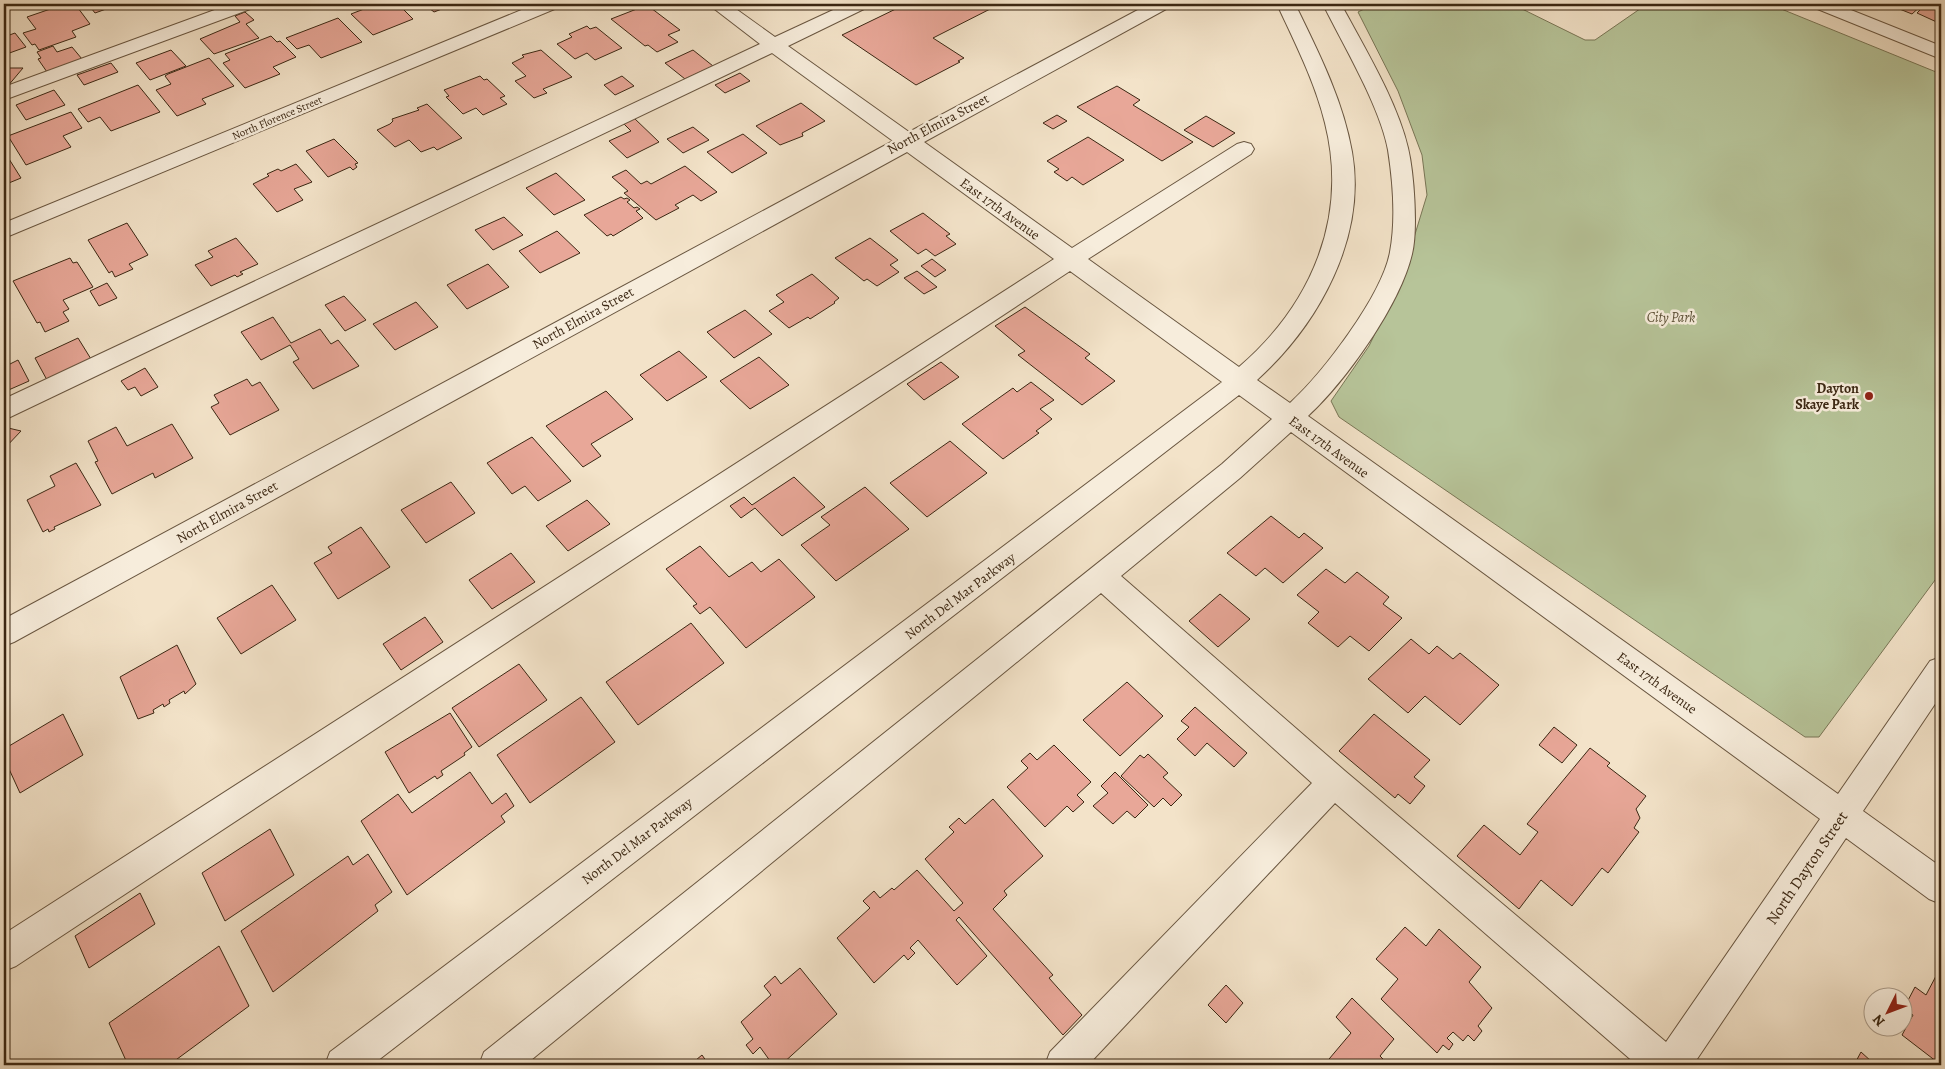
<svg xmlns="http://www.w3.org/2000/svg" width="1945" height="1069" font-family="Alegreya,serif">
<rect width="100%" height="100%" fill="#f3e3c9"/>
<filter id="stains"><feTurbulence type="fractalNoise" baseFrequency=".004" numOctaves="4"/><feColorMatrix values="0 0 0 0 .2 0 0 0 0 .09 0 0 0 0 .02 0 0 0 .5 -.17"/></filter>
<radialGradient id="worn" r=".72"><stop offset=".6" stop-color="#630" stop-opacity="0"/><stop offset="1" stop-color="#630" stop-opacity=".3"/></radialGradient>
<path fill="#b7c499" stroke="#797656" d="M1374,4H1512L1585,40H1595L1647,4H1769L1941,74V572L1819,737H1805L1339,417L1331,401L1369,346L1401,280L1427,195L1422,155L1398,91L1358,12Z"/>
<path fill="#e8a798" stroke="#3b2713" d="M65,4H75L90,24L72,31L76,37L39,50L35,44L32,45L23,33L36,29L27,17Z
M88,4H120L95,13Z
M377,4H410L402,8L413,19L373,35L351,14Z
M424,4H455L434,12Z
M906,4H1000L933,38L964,58L958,61L960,62L916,85L842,35Z
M1887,4H1923L1912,14Z
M647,5L680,30L668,35L678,42L657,52L648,45L645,46L611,19Z
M1925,5L1941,9V24L1917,13Z
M245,12L254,20L246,24L259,38L214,54L200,39L240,22L235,16Z
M338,18L362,42L321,58L309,45L297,49L286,38Z
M587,26L590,29L596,27L622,48L595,60L587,53L575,59L557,44L572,37L569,34Z
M15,33L26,47L4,55V37Z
M271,36L277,42L280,41L296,57L273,67L280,74L245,88L223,63L230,60L225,54Z
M53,46L57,52L72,47L82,59L47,72L38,59L41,58L37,52Z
M171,50L186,66L150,80L136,63Z
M541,50L572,77L543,89L547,93L534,98L515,81L526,76L512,63L524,57L522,55Z
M693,50L713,66L685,79L665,63Z
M209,58L234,86L202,99L206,104L177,116L156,90L171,84L165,76L168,74Z
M111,63L118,72L84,85L77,75Z
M4,68H23L7,87H4Z
M740,73L750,81L725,93L715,85Z
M480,76L484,80L487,79L505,96L500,98L507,104L483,115L476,108L463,114L446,97L449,96L444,90Z
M622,76L634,86L615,95L604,85Z
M138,85L160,112L111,131L100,117L88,122L78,109Z
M1117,86L1140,100L1133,105L1193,142L1162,161L1077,107Z
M54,90L65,105L26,120L16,105Z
M801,103L825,121L802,133L803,136L780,145L756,126Z
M427,104L462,138L437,150L434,147L421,152L409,140L395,147L377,130L390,124L393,121L392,119L419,110L417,108Z
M71,112L82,128L63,136L71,147L26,165L8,136Z
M1057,115L1067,121L1053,129L1043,123Z
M1206,116L1235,133L1213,147L1184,130Z
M634,118L659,142L627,158L609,141L631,131L623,123Z
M693,127L709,140L683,153L667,139Z
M743,134L767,153L732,173L707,152Z
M1088,137L1124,160L1083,185L1072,177L1067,181L1054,172L1059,169L1047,161Z
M334,139L358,163L355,164L357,167L353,170L350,167L328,177L306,151Z
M4,151L21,178L4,185Z
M296,164L312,182L294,189L303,200L277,212L253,184L269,176L267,174L278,169L281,171Z
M685,166L717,192L701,201L693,195L675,205L679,208L656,220L624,193L628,191L612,177L626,170L641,184L647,181L651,184Z
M556,173L585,200L554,215L526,188Z
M621,197L624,199L627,198L630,200L627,202L634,208L637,207L640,209L636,211L643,218L613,236L611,234L607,236L584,215Z
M923,213L950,234L946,236L956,244L935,256L926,249L918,254L890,231Z
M504,217L523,235L493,250L475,230Z
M127,223L148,255L129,264L133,269L115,277L112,271L109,273L88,240Z
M557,231L580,253L540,273L519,251Z
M236,238L258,264L240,272L243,274L237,277L235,275L211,286L195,265L213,257L208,251Z
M870,238L898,260L890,265L899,272L877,286L867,279L864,281L835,258Z
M70,258L73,263L77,262L93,287L63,300L69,309L63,312L69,321L45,332L40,322L37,323L13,281Z
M932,259L946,270L935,277L921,266Z
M488,264L509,287L467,309L447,285Z
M917,271L937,287L924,294L904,278Z
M812,274L839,298L834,302L835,303L810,319L808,317L789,328L769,311L784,302L776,295Z
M107,283L117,298L99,306L90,291Z
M344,296L366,320L345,331L325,305Z
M416,302L438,327L395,350L373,324Z
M1025,307L1090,354L1085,358L1115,381L1082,405L1018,355L1025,351L995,326Z
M745,310L772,334L734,358L707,332Z
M273,317L291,343L320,329L331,344L338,340L359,366L313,389L293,362L299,359L290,345L261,360L241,332Z
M78,338L91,359L47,380L35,358Z
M679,351L707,377L667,401L640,375Z
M759,357L789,385L750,409L720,381Z
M18,360L29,381L4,392V367Z
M941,362L959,377L924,400L907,384Z
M145,368L158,387L141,396L135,387L128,390L121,381Z
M247,379L252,386L260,382L279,410L230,435L211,407L219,403L214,395Z
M1031,382L1054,400L1040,409L1052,419L1036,431L1039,433L1003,459L962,424L1013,388L1017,392Z
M606,391L633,419L591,444L601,456L583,467L546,426Z
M172,424L193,458L155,478L153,473L112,494L95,462L98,461L88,441L116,427L127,446Z
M4,427L21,431L4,449Z
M532,437L571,481L538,501L525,486L512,494L487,463Z
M950,441L987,473L927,517L890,483Z
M76,463L101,505L54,527L55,529L49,532L48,529L43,532L27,500L55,486L50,476Z
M794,477L825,507L782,536L755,508L741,518L730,506L744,497L752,505Z
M451,482L475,513L426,543L401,510Z
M865,487L909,529L836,581L801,545L830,525L821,517Z
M587,500L610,524L568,551L546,526Z
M1271,516L1299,538L1304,533L1323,548L1283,583L1265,568L1256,576L1227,553Z
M361,527L390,567L338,599L314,563L332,553L328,547Z
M700,546L729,577L752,562L761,572L779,559L815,597L746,648L710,607L700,614L693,606L697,604L666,569Z
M511,553L535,582L492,609L469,580Z
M1326,569L1345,583L1357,572L1389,597L1383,604L1402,618L1369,651L1350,636L1338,647L1308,623L1319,612L1297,595Z
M272,585L296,620L241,654L217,618Z
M1220,594L1250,619L1218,647L1189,621Z
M425,617L443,642L401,670L383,644Z
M691,623L724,663L638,725L606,682Z
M1411,639L1429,654L1437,646L1453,659L1460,653L1499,685L1460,725L1425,696L1408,713L1368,679Z
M177,645L196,684L185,694L184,691L169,700L170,703L164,707L163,704L153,710L154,713L138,719L120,677Z
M519,664L547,700L479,747L452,708Z
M1127,682L1163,716L1120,756L1083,720Z
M581,697L615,742L530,803L497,755Z
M1195,707L1247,753L1234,767L1207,743L1195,756L1177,739L1189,727L1181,721Z
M450,713L472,747L464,753L465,755L441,771L443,775L437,779L435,776L409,793L385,752Z
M63,714L83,755L20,793L4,758V749Z
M1374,714L1430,760L1414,777L1425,786L1410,804L1398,794L1395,798L1339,751Z
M1554,727L1577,745L1562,763L1539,745Z
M1054,745L1091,782L1077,795L1084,802L1073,812L1067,806L1045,827L1007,787L1028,768L1021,761L1030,753L1037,760Z
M1590,748L1610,763L1607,766L1646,796L1636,809L1640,818L1634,828L1639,832L1608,873L1602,868L1572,906L1541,880L1519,909L1457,856L1484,825L1520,855L1538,832L1527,824Z
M1148,754L1168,773L1163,777L1182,795L1171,806L1163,798L1154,807L1121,776L1140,755L1144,758Z
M470,772L492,804L506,793L514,806L501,816L505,822L407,895L361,821L398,794L412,813Z
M1115,772L1148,805L1135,818L1127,811L1113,824L1093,806L1108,793L1101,786Z
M993,799L1043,856L1004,891L1007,895L993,909L1053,975L1049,978L1082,1015L1063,1035L959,917L956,920L987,956L957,985L918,940L910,948L915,953L908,960L904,955L874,983L837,938L870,908L863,901L874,891L880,898L892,888L894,890L917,870L954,911L963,903L925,859L954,832L949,827L959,818L965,824Z
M270,829L294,875L225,921L202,873Z
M368,854L392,892L375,905L378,911L273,992L241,931L348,856L353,865Z
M140,893L155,924L89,968L75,936Z
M1405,927L1426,946L1439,929L1481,967L1469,982L1492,1008L1478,1026L1482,1031L1474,1041L1468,1035L1463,1041L1453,1032L1447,1038L1453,1044L1449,1050L1443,1045L1437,1053L1381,999L1398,979L1376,959Z
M219,946L249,1006L169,1065H128L109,1023Z
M800,968L837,1014L781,1065H773L760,1047L753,1054L746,1045L753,1039L741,1022L771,995L764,986L775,976L781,984Z
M1936,976L1941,980V1065L1902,1035L1913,1015L1904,1008L1915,987L1926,995Z
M1226,985L1243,1003L1226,1023L1208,1005Z
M1352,998L1394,1039L1380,1056L1389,1065H1324L1351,1033L1336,1017Z
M1861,1052L1872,1062L1880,1065H1854Z
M702,1055L709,1065H690Z"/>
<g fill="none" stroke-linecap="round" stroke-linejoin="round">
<g stroke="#695640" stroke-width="2">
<path id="minor" d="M231,4H256L253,8L4,100V87Z
M536,4H560L557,8L4,238V223Z
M708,4H729L775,37L846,4H869L866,8L788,46L909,132L1149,4H1171L1168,8L924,142L1072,248L1237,144L1244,142L1251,144L1254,149L1251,154L1088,259L1239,367C1311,305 1349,218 1325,123C1315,82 1295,43 1277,4H1295C1318,51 1343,100 1352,152C1367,237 1319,324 1257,380L1290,403C1322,374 1382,296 1390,252C1396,220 1393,182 1388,150C1380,106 1343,45 1323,4H1341C1364,47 1397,101 1408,148C1414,173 1418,230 1412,254C1400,305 1346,381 1308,416L1838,794L1930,661L1941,657V695L1863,811L1941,867V904L1929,899L1846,838L1693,1065H1637L1335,803L1088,1065H1045L1050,1052L1312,783L1101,593L525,1065H479L484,1052L1222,464L1272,419L1239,395L372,1065H325L330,1052L1222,382L1070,271L16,966L4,971V934L1054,259L907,152L14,642L4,646V619L893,141L772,53L4,420V399L760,44ZM1291,432L1820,819L1666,1042L1345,771L1121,576L1240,478Z
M1812,4H1836L1941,46V59L1815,8Z"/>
</g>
<use href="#minor" fill="#f7eddc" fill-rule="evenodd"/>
</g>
<circle fill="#8f2418" stroke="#f7eddc" stroke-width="2" cx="1869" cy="396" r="5"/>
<g text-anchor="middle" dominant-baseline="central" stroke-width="5" stroke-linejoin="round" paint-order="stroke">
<g font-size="11" fill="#3b2713" stroke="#f7eddc">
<text transform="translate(277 118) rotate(-23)">North Florence Street</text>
</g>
<g font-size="14" fill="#3b2713" stroke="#f7eddc">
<text transform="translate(938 124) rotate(-28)">North Elmira Street</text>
<text transform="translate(1000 209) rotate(36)">East 17th Avenue</text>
<text transform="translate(583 318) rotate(-29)">North Elmira Street</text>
<text transform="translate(1329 447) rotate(36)">East 17th Avenue</text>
<text transform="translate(227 512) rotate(-29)">North Elmira Street</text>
<text transform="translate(960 596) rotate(-37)">North Del Mar Parkway</text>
<text transform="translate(1657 683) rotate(36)">East 17th Avenue</text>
<text transform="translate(637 841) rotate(-37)">North Del Mar Parkway</text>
</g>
<g font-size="14" font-style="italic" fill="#5a4e34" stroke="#f7eddc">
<text x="1671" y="317">City Park</text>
</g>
<g font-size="14" font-weight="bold" fill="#3b2713" stroke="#f7eddc" text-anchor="end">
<text x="1859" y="388">Dayton<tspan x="1859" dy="16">Skaye Park</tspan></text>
</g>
<g font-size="16" fill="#3b2713" stroke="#f7eddc">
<text transform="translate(1807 868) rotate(-56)">North Dayton Street</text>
</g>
</g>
<rect width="1945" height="1069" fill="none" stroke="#f3e3c9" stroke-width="20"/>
<rect x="5" y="5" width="1935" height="1059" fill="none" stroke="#3b2713" stroke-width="2.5"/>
<rect x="10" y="10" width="1925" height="1049" fill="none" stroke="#3b2713"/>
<g transform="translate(1888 1012) rotate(228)"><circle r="24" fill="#f7eddc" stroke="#ac9e8c"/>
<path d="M0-4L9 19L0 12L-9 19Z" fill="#8f2418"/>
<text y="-8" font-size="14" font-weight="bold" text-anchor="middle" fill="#3b2713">N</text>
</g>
<rect width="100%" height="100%" filter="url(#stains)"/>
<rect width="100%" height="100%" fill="url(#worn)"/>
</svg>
